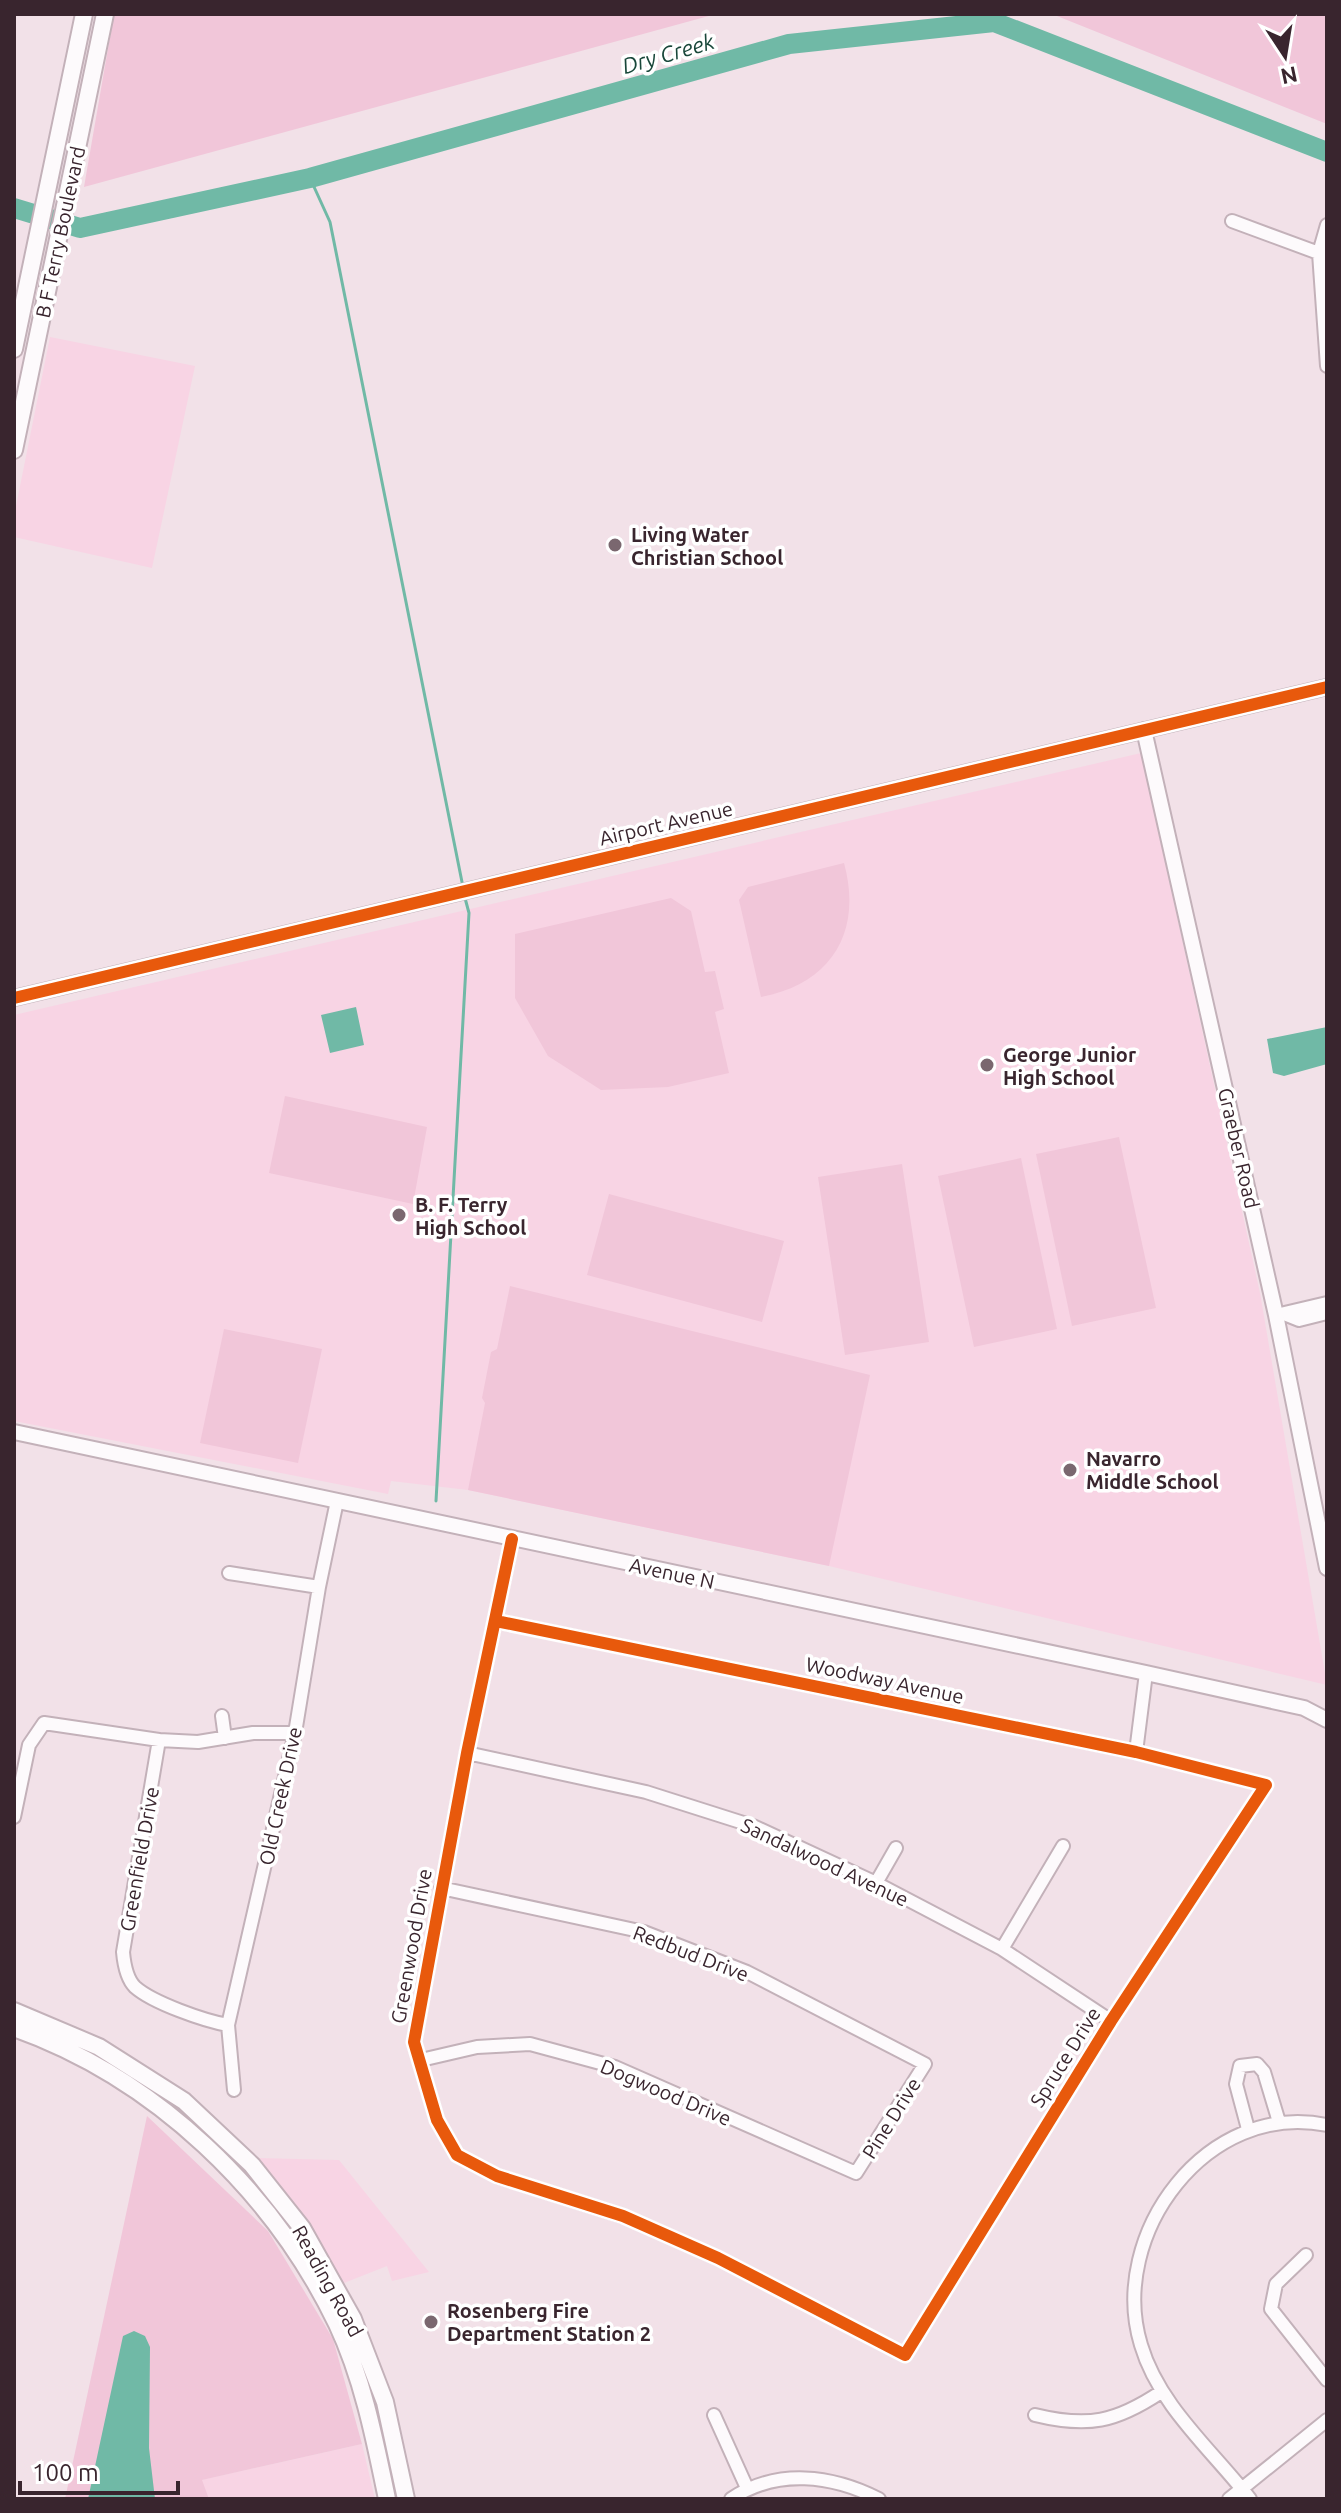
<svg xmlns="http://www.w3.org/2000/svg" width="1341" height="2513" font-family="Ubuntu,sans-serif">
<rect width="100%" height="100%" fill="#f2e1e8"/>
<path fill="#f8d4e4" d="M50,337L195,366L152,568L14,537V516Z
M1141,753L1260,1293L1327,1685L829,1566L468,1490L391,1481L388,1494L14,1421V1015Z
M256,2158L339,2160L429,2272L392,2281L387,2266L344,2283Z
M362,2444L375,2499H209L201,2480Z"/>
<path fill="#f1c6d9" d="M114,14H716L84,187Z
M1052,14H1327V124Z
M844,863C863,932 831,984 761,997L739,900L748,887Z
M671,898L691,911L705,972L715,971L724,1009L715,1012L729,1073L668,1087L601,1090L548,1056L515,998V934Z
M285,1096L427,1127L413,1204L269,1173Z
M1119,1137L1156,1308L1072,1326L1036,1154Z
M1021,1158L1057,1329L974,1347L938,1176Z
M902,1164L929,1342L845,1355L818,1177Z
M609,1194L784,1241L762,1322L587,1275Z
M510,1286L870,1375L829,1566L468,1490L485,1403L482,1398L491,1352L497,1349Z
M224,1329L322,1349L298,1463L200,1443Z
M147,2116L268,2231L333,2339L362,2444L202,2480L209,2499H65Z"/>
<path fill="#70b9a6" d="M356,1007L364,1045L330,1053L321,1015Z
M1327,1027V1064L1284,1076L1273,1073L1267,1039Z
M134,2331L145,2336L150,2347L149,2448L155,2499H88L123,2336Z"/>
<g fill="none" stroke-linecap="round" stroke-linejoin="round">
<path stroke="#70b9a6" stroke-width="3" d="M310,178L330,222L463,887
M436,1501L469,913L465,898"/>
<path stroke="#70b9a6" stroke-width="20" d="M14,208L80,228L310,178L789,44L994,22L1327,152"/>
<g stroke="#c3b1b9" stroke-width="16">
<path id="minor" d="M1232,221L1324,255
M1327,225L1319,253L1327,366
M1284,1314L1299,1320L1327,1313
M1276,1315L1327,1303
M229,1573L319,1587
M496,1621L1136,1752L1266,1785L1111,2021L905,2355L718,2258L623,2216L497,2176L457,2155L437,2120L414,2042L467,1753L512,1539
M222,1716L225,1738
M159,1740L123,1952C124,1963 127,1979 135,1987C153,2003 205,2021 228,2025
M1136,1752L1146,1673
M467,1753L646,1792L753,1826L876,1883L1002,1949L1111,2021
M14,1817L29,1745L44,1723L159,1740L198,1742L253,1733H295
M876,1883L896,1848
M1002,1949L1063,1846
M421,2060L477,2047L530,2044L615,2067L856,2173L925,2064L747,1972L644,1932L441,1888
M234,2090L228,2025L295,1733L319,1587L337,1501
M1248,2129L1236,2084L1240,2066L1257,2064L1264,2072L1279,2122
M1306,2255L1276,2284L1271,2309L1327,2380
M714,2415L747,2488
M1035,2415C1088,2428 1116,2422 1161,2392
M731,2499C777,2468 832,2475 879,2499
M1229,2499L1327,2420
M1250,2499C1212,2450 1159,2406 1141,2345C1107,2234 1208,2100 1327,2125"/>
</g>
<g stroke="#c3b1b9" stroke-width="18">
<path id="tertiary" d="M1144,730L1276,1315L1327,1568
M14,998L1327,687
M14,1432L1146,1673L1304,1708L1327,1720"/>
</g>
<g stroke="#c3b1b9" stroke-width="20">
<path id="secondary" d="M14,349L84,14
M14,450L105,14
M14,2011L99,2047L184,2101L252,2165L302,2228L353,2319L385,2402L406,2499
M14,2028C155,2078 273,2191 337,2324C363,2379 375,2441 387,2499"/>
</g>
<use href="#minor" stroke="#fdfafc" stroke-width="12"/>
<use href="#tertiary" stroke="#fdfafc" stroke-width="14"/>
<use href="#secondary" stroke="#fdfafc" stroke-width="16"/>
<g stroke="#fff" stroke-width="17">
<path id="cycleway" d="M14,998L1327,687
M496,1621L1136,1752L1266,1785L1111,2021L905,2355L718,2258L623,2216L497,2176L457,2155L437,2120L414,2042L467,1753L512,1539"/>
</g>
<use href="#cycleway" stroke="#e8590c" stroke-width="12"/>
</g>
<g fill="#7a676f" stroke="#fff" stroke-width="3">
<circle cx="615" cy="545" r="8"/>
<circle cx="987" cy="1065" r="8"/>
<circle cx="399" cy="1215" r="8"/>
<circle cx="1070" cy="1470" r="8"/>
<circle cx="431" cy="2322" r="8"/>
</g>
<g text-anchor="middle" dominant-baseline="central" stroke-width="7" stroke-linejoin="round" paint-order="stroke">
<g font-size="20" fill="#39252e" stroke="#fff">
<text transform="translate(60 232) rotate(-78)">B F Terry Boulevard</text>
<text transform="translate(666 823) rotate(-13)">Airport Avenue</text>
<text transform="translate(1239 1148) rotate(77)">Graeber Road</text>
<text transform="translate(672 1573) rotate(12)">Avenue N</text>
<text transform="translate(885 1680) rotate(12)">Woodway Avenue</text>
<text transform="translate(280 1796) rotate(-78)">Old Creek Drive</text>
<text transform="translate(139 1859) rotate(-80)">Greenfield Drive</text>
<text transform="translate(825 1862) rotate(25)">Sandalwood Avenue</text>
<text transform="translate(411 1946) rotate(-80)">Greenwood Drive</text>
<text transform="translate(691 1953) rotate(21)">Redbud Drive</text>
<text transform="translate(1065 2057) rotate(-58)">Spruce Drive</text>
<text transform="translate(666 2092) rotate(23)">Dogwood Drive</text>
<text transform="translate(891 2118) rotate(-58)">Pine Drive</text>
<text transform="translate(328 2281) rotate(61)">Reading Road</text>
</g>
<g font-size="20" font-weight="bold" fill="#39252e" stroke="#fff" text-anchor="start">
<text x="631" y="534">Living Water<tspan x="631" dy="23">Christian School</tspan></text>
<text x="1003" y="1054">George Junior<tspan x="1003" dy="23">High School</tspan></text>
<text x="415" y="1204">B. F. Terry<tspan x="415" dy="23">High School</tspan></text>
<text x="1086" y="1458">Navarro<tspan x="1086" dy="23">Middle School</tspan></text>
<text x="447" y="2310">Rosenberg Fire<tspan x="447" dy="23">Department Station 2</tspan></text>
</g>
<g font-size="22" font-style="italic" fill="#19473a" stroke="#fff">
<text transform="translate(668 53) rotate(-16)">Dry Creek</text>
</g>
</g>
<rect width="1341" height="2513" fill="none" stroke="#39252e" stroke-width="32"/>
<g transform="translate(1285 56) rotate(168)" stroke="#ffffff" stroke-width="6" paint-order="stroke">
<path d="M0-6L14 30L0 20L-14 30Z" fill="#39252e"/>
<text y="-12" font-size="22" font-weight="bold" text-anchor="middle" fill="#39252e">N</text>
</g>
<path d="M20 2481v12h158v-12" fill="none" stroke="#39252e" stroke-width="4"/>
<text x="32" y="2481" font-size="24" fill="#39252e" stroke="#ffffff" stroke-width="6" paint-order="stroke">100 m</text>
</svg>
